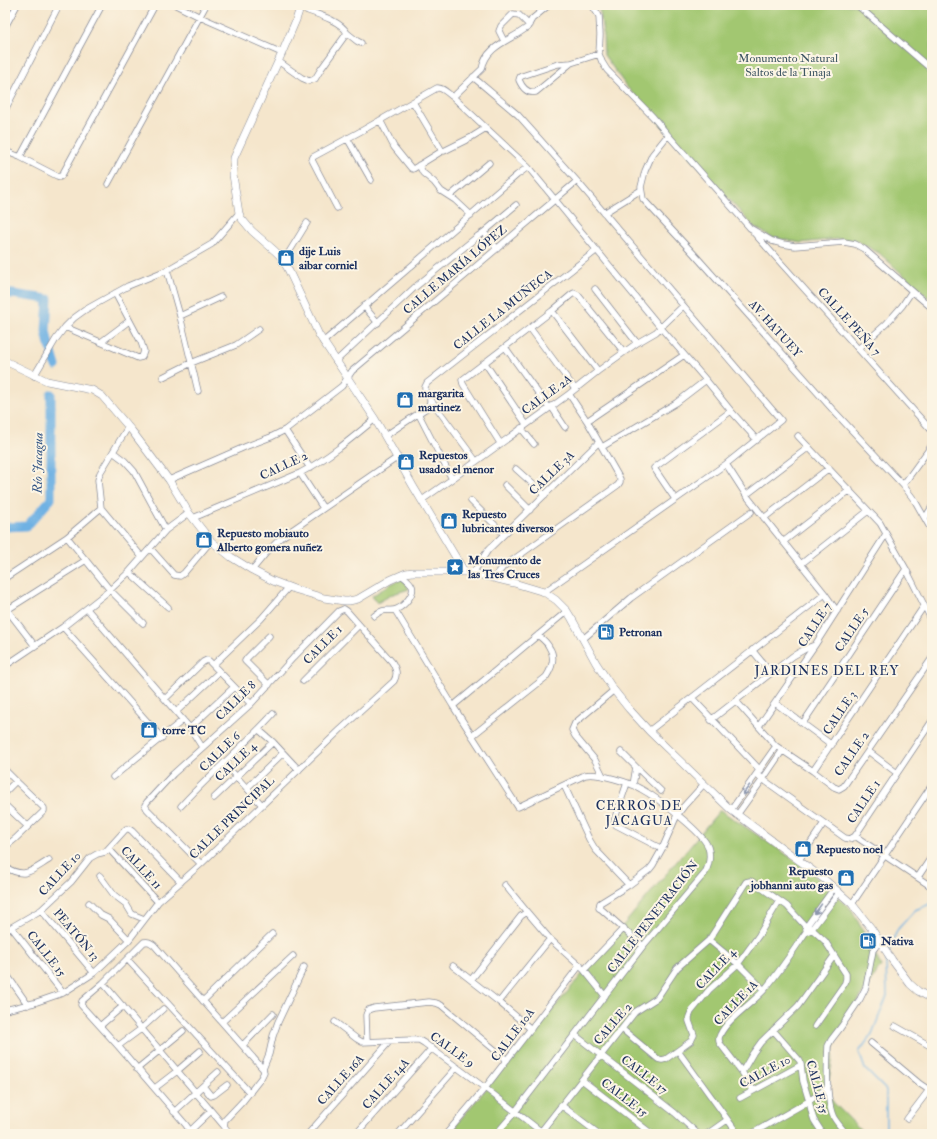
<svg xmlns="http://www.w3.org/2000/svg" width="937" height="1139" font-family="'IM FELL Double Pica',serif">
<rect width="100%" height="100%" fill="#fcf5e5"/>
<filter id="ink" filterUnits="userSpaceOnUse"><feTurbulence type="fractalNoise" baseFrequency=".025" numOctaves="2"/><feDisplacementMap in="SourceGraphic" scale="8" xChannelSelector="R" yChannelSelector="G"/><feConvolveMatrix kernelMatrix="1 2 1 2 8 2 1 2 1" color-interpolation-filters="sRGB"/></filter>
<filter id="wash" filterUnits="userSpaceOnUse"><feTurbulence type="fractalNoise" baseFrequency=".012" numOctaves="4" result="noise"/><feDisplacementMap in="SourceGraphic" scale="16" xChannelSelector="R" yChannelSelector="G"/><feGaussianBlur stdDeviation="0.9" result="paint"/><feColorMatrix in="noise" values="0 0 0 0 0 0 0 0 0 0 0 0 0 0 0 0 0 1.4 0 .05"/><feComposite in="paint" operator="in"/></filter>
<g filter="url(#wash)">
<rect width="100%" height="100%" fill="#f5e6cc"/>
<path fill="#a2c771" stroke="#5e7b68" d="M595,5H932V301L879,253L855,240L837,239L801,243L771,237L753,226L626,86L604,55L603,34L600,12Z
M401,579L404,580L409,589L393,594L377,603L372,596L389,585Z
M720,810L805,867L852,910L881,966L837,1033L828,1086L833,1102L865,1134H448Z"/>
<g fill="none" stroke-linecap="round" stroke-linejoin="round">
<path stroke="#6eb1e3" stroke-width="1.5" d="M889,952L891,944L898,929L915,910L930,904L932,901
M887,1134L886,1128V1090L865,1069L859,1052L872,1034L887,996L886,962L888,957"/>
<path stroke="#6eb1e3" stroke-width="9" d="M5,293L48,299L46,331L49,345
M51,349L56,366
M5,527L27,526L51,499V394"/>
</g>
</g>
<g filter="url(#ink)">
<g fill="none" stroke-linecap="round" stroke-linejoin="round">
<g stroke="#888a95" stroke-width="7">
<path id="minor" d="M176,5L200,17L282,53
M549,5L532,19L527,28L525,29C509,41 486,46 482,69L453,97L528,167L661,328L706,380L731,411L757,440
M592,5L599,16L600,35L599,54L602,62L607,70L653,117L668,135L750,228L772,241L783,244L795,246L844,242L855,244L864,249L919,297L932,308
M857,5L932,70
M5,27L17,5
M347,33L357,41L361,43
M504,41L499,31L501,26L513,14L519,15L529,25
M278,61L302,78L309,81L315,79L321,69L347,33C341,20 313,13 300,8
M571,63L558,64L522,76L520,77L519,80C522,87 527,94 536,92L571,63L599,54
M473,77L518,115L577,181L781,420L726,464L544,592
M413,102L442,151H444L470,138L486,128
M5,110L59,5
M380,120L394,147L411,168L413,169L442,151
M668,135L652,155L645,171L641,187L643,199L693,253L833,410L903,485L915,501L932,531
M347,138L371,180
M5,151L20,157L57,176L60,177L62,175L155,5
M20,157L102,5
M419,165L423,173L434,182L441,191L455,200L471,215
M108,184L206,5
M450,196L489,163
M337,208L312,160L313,157L363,130L437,88C443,87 448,94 453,97
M604,213L641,190
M484,232L516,205
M754,233L932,431
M283,262L307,223
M167,270L180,316L198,391
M595,289L637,343
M364,306L378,323
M552,311L598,371
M180,316L221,297
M65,327L138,358L142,357L144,351L141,342L115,293
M530,328L575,389
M101,342L129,321
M323,342L517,175L528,167
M505,347L549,408
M858,349L886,324L902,306L912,291
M336,361L414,288L478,236L484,232L497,249
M485,363L526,424
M34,376L56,339L65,327L74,318L85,310L128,286L167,270L212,244L239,213
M163,377L191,363L236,345L259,329
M551,406L565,427
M418,413L452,479
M587,421L684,355
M128,427L100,473L98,480L101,508L142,557
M521,428L534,444
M285,430L310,468
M385,436L428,407L430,402V399
M798,436L880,523L906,569L932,621
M500,443L463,384L462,380L552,311L571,295L574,293L578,295L624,352
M602,447L676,403L706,380
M113,452L125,461L134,471L166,530
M476,461L425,392V387L427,383L597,250
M726,464L746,495L825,594L837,611
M516,469L545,495
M300,473L323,508
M169,480L247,446L271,437L285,430L342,386L352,371L577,181
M505,485L530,510
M903,485L932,445
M746,495L809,447
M675,499L654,468L731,411
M422,500L452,479L569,394L598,371L637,343L656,332L683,306
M471,501L504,534
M193,518L300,473C327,459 351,439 375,419
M764,518L829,468
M925,518L932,507
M67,537L110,590L143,623
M783,542L850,490
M150,548L174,575L180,576L184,573L211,541
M801,564L868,511
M252,570L266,553L282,537L398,457
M129,572L168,607
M473,573L488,550L599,442
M5,578L67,537L101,508
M494,578L503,567L618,485L620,482V479L587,421L569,394
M5,607L35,646
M87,609L176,712L190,728L202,747
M7,610L86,560
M395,610L453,706L518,807L585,775C597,772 631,783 641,789C656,797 703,832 708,847C711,856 709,865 705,873L643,946L515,1112L496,1134
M374,616C385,606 389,613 397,609C404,606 415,594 412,586C410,581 405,578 401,575
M63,627L162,738
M269,636L247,658L245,661L269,685
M583,639L631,598L751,512
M752,650L771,673
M213,665L261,619L289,587
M5,666L63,627L110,590L129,572L166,530L189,513
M303,681L359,625
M692,698L760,770
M165,699L203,662L207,660L209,661L251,704
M736,701L776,746L813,771L834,787L839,789L844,786L848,780L932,658
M775,703L832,745
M453,706L567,611
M176,712L219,672
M711,720L793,656L807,648L815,645
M803,723L906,569
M759,726L815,645L886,534
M190,728L234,687
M259,730L273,742L299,770
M649,731L825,594
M472,736L546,677C552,668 556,657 549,647C547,642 542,639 538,635
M868,751L897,773
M621,752L636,767L633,785
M224,763L262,805
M636,767L661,791
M5,770L17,782
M813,771L924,606
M757,775L845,838L850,839L855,836L932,721
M603,776L595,760L575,736L572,730L575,723L614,690
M113,777L183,720
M627,783L615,818L614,823L616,825L662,849
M564,785L589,839L595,849L629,885
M247,788L283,753
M5,792L15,782H17L44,808V811L15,839L5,847
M214,798L273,742
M5,805L24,823L28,826
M181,806C210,774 244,746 273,714
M731,810L776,746
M737,815L763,779L782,751
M855,836L932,887
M109,849L158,902
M799,860L824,823
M201,864L147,809L145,805L147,802L173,774L251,704L293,658L339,611L344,609
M5,867C25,879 31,871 49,860
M100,876L114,895L126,904L132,914L144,919
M918,877L932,856
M505,885L527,912L550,939L584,970L605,996
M89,903L101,915L109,919L129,940
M852,904L932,785
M41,910L94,973
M12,928L63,993
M806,929V927L834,888
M5,931L41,910L71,882L90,858L97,854L105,852L126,829H129L132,831L181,882
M709,940L738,964L764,990
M643,946L601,909L599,908L600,903L629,885L649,870L653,865L662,849L677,815L684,806L704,784
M127,959L250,1093
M453,966L499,1002L531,1029
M584,970L624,928
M5,972L28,1005
M471,980L521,916L527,912
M103,983L224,1126
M203,1001L272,934
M499,1002L550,939
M5,1010L34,1003L63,993L94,973L128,941L158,902L201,864L340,730L394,681C398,674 396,669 392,662L347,611L344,609
M222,1022L293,956
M335,1022L357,1039L362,1042L412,1040H419L424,1043L485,1088L543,1133
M100,1026L123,1006
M895,1026L932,1047
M622,1029L658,1059L662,1060L666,1059L691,1041L694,1035L689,1021V1017L691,1012L709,990L738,964L759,935L779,901
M773,1030L800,1061L801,1065L803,1081L809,1101L812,1114L814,1120L823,1134
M575,1035L675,1113L698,1134
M367,1042L366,1015L368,1010L374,1008L429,1002L436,1003L441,1005L507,1060
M871,1043L920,1084L932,1092
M243,1045L273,1014
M118,1046L141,1029L163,1009
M678,1051L738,1134
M137,1069L183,1031
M263,1069L269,1054L273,1036L278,1022L304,967
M742,1072L753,1053L761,1042L798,1006L834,956
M582,1080L652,1134
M203,1086L211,1096L214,1095L227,1085
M155,1088L177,1071L200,1051
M753,1090L742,1072L722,1046C719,1043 718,1039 720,1035C727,1019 753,1003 765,989C780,971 793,951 806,932L811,930L839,893
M740,1098L801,1065
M561,1105L599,1134
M174,1112L218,1072
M907,1119L929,1090
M190,1131L211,1111
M192,1134L186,1125L118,1046L81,1005L82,1001L103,983L144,942C148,941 150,942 154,945L263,1069L264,1072L261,1078L243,1101L225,1120L224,1126L230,1134
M308,1134L390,1041
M356,1134L432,1048
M398,1134L457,1067
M446,1134L485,1088L580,965
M539,1134L635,1012L657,998L677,968L709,940L746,882L750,881L753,882L787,906L806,927L814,931L825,941L846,974V979L845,983L815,1026
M707,1134L727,1120
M751,1134L809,1101L823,1091L828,1086
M846,1134C842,1128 836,1122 833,1116C826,1099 827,1065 828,1046L831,1040L841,1027L860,999L866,987L873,950L880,941"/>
</g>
<g stroke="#888a95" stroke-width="8">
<path id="tertiary" d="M301,5L296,20L282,53L234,158L233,175L239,213L241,218L252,231L275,251L281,257L288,269L319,335L375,419L413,486L464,571
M5,361L47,381L92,390L102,396L132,431L169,480L189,513L207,536L211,541L231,557L252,570L273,581L294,589L324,598L344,601H349L358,599L390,580L406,573L413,572H469L514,583L544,592L556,600L567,611L572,619L596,663L613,689L629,709L649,731L731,810L824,879L852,904L871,928L892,960L910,984L918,991L932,999"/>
</g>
<use href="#minor" stroke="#fff" stroke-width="5.5"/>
<use href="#tertiary" stroke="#fff" stroke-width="7"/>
</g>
<defs><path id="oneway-shaft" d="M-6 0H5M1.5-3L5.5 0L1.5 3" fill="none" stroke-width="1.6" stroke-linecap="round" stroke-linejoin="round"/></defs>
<g stroke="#8d97ae">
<use href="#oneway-shaft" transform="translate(746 790) rotate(126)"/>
<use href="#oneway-shaft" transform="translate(818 909) rotate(126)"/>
</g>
</g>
<defs>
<g id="shop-square" transform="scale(0.9)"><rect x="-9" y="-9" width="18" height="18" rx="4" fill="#1f6fb2" stroke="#fcf5e5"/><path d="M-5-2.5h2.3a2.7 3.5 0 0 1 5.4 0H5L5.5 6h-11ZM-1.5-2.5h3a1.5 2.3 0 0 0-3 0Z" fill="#fff"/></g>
<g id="sight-square" transform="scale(0.9)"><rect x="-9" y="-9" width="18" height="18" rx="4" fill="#1f6fb2" stroke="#fcf5e5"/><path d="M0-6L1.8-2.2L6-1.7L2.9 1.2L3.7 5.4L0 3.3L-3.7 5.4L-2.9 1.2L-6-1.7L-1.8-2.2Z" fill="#fff"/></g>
<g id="fuel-square" transform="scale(0.9)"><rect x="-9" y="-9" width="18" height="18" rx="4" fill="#1f6fb2" stroke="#fcf5e5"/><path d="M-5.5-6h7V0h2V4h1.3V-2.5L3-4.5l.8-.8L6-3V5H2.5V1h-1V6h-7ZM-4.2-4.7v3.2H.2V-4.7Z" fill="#fff"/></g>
</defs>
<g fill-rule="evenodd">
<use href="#shop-square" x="286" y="258"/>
<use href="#shop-square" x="405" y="400"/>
<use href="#shop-square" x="406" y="462"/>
<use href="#shop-square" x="449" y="521"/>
<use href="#shop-square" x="204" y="540"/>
<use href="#sight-square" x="455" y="567"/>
<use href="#fuel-square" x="606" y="632"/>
<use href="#shop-square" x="149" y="730"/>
<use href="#shop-square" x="803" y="849"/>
<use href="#shop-square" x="846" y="878"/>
<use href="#fuel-square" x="868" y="941"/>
</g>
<g text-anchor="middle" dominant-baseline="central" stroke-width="4" stroke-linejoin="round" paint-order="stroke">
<g font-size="12" fill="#3d5563" stroke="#fcf5e5">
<text x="788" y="58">Monumento Natural<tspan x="788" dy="14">Saltos de la Tinaja</tspan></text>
</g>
<g font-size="12" font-weight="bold" fill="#1b2f5e" stroke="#fcf5e5" text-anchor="start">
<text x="299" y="251">dije Luis<tspan x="299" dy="14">aibar corniel</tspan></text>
<text x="418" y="393">margarita<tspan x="418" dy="14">martinez</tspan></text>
<text x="419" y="455">Repuestos<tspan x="419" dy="14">usados el menor</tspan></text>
<text x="462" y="514">Repuesto<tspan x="462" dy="14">lubricantes diversos</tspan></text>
<text x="217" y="533">Repuesto mobiauto<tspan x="217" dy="14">Alberto gomera nuñez</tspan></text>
<text x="468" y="560">Monumento de<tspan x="468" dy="14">las Tres Cruces</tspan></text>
<text x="619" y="632">Petronan</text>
<text x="162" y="730">torre TC</text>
<text x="816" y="849">Repuesto noel</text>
<text x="833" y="871" text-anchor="end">Repuesto<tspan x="833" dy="14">jobhanni auto gas</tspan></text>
<text x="881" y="941">Nativa</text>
</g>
<g font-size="12" fill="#1b2f5e" stroke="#fcf5e5">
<text transform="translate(455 270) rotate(-40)">CALLE MARÍA LÓPEZ</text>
<text transform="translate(503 310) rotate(-38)">CALLE LA MUÑECA</text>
<text transform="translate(849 322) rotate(48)">CALLE PEÑA 7</text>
<text transform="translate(775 329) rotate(48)">AV. HATUEY</text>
<text transform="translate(547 395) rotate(-36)">CALLE 2A</text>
<text transform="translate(284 466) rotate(-25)">CALLE 2</text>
<text transform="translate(552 473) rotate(-44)">CALLE 3A</text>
<text transform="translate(815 625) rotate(-57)">CALLE 7</text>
<text transform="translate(852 630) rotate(-56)">CALLE 5</text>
<text transform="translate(323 645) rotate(-45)">CALLE 1</text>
<text transform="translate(236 701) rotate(-44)">CALLE 8</text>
<text transform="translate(840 713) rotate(-56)">CALLE 3</text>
<text transform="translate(220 752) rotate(-44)">CALLE 6</text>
<text transform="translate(852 754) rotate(-55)">CALLE 2</text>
<text transform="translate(236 762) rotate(-43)">CALLE 4</text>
<text transform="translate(864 802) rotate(-56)">CALLE 1</text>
<text transform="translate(232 818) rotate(-44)">CALLE PRINCIPAL</text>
<text transform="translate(141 868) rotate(47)">CALLE 11</text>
<text transform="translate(60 874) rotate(-47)">CALLE 10</text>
<text transform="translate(653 917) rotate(-52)">CALLE PENETRACIÓN</text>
<text transform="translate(76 935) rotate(50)">PEATÓN 13</text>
<text transform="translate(46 954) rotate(52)">CALLE 15</text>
<text transform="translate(716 969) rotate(-46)">CALLE 4</text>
<text transform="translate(736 1003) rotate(-46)">CALLE 1A</text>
<text transform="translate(613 1024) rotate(-49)">CALLE 2</text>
<text transform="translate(513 1035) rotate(-53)">CALLE 10A</text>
<text transform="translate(452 1050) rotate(36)">CALLE 9</text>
<text transform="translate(765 1072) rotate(-28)">CALLE 10</text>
<text transform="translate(644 1075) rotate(38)">CALLE 17</text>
<text transform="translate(341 1080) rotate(-48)">CALLE 16A</text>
<text transform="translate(386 1084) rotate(-48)">CALLE 14A</text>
<text transform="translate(817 1087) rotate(75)">CALLE 35</text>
<text transform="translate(624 1098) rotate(38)">CALLE 15</text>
</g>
<g font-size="13" font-style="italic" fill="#345686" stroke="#fcf5e5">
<text transform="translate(38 463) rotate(-89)">Río Jacagua</text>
</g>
<g font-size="13" letter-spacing="1" fill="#1b2f5e" stroke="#fcf5e5">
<text x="827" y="671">JARDINES DEL REY</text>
<text x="639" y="806">CERROS DE<tspan x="639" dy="15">JACAGUA</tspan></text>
</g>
</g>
<rect width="937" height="1139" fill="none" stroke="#fcf5e5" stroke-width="20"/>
</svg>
